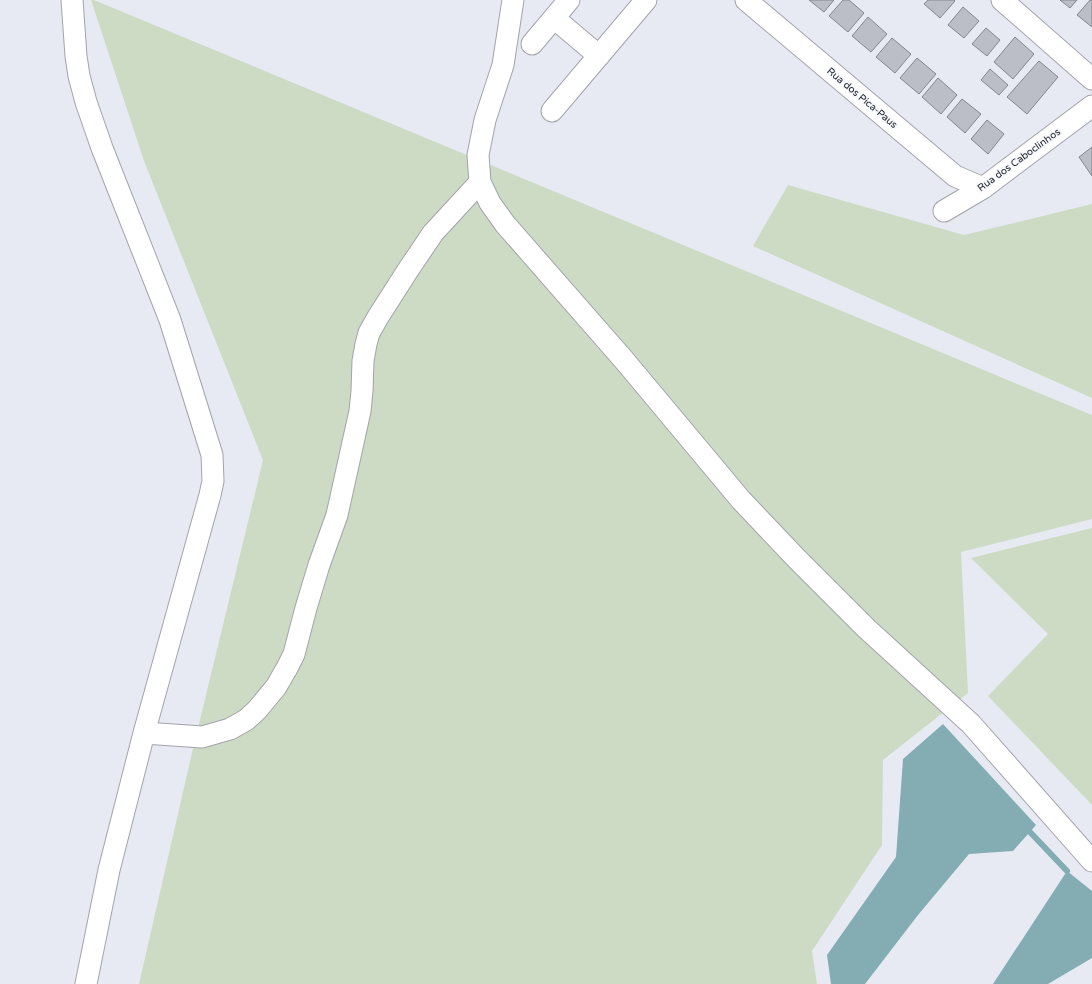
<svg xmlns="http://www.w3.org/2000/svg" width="1092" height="984" font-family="'Varela Round',sans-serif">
<rect width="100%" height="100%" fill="#e7eaf2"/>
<path fill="#cedbc4" d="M91,0H94L1092,415V519L961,552L968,693L883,760L882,845L812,951L817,984H139L191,757L263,460L144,161Z
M788,185L964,235L1092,204V398L753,246Z
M1092,528V805L988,696L1048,634L971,558Z"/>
<path fill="#83adb3" d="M943,724L1036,825L1013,851L969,854L918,915L865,984H831L827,955L896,857L903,759Z
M1067,871L1092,891V958L1048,984H993Z"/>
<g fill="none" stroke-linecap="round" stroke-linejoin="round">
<path stroke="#83adb3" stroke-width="6" d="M1030,832L1067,871"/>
</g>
<path fill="#bbbec6" stroke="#82868d" d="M809,0H834L824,12Z
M843,0H849L864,13L848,32L829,16Z
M928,0H954L955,1L940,18L924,4Z
M1060,0H1077L1070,8Z
M1090,0H1092V27L1077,15Z
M963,7L979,21L964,38L948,25Z
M868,17L887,34L871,52L852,36Z
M986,28L1000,40L987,56L972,44Z
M1015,37L1034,54L1013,79L994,62Z
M892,38L911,54L895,73L876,57Z
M917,58L936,74L919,94L900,78Z
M1039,61L1058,77L1027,114L1007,97Z
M990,69L1008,85L999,95L981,80Z
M938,78L957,95L941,114L922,97Z
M962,99L981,114L965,133L947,117Z
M987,120L1004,134L988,154L971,139Z
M1092,147V176L1079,157Z"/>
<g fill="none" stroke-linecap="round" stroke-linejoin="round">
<g stroke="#a1a4ab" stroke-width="23">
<path id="street" d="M72,0L76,56L79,76L86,102L102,148L170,320L212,455L213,481L210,495L144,733L109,870L86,984
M513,0L503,65L485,120L478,155L480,182L490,203L505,224L624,360L741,500L797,559L866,628L971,724L1092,861
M746,0L955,176L983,188
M1002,0L1092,79
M554,18L599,56
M532,44L569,0
M552,111L646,0
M944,211L983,188L1092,106
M144,733L202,737L230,729L246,720L257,710L276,687L287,668L294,654L306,608L319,565L337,515L360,411L362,391L363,361L366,344L369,333L378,317L408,270L433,233L480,182"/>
</g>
<use href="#street" stroke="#fff" stroke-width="21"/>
</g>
<g text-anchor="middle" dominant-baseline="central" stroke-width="3.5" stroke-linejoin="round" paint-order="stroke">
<g font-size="10" fill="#1d1f21" stroke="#f5f8fe">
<text transform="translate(862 98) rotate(40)">Rua dos Pica-Paus</text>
<text transform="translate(1019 160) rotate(-36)">Rua dos Caboclinhos</text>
</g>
</g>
</svg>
